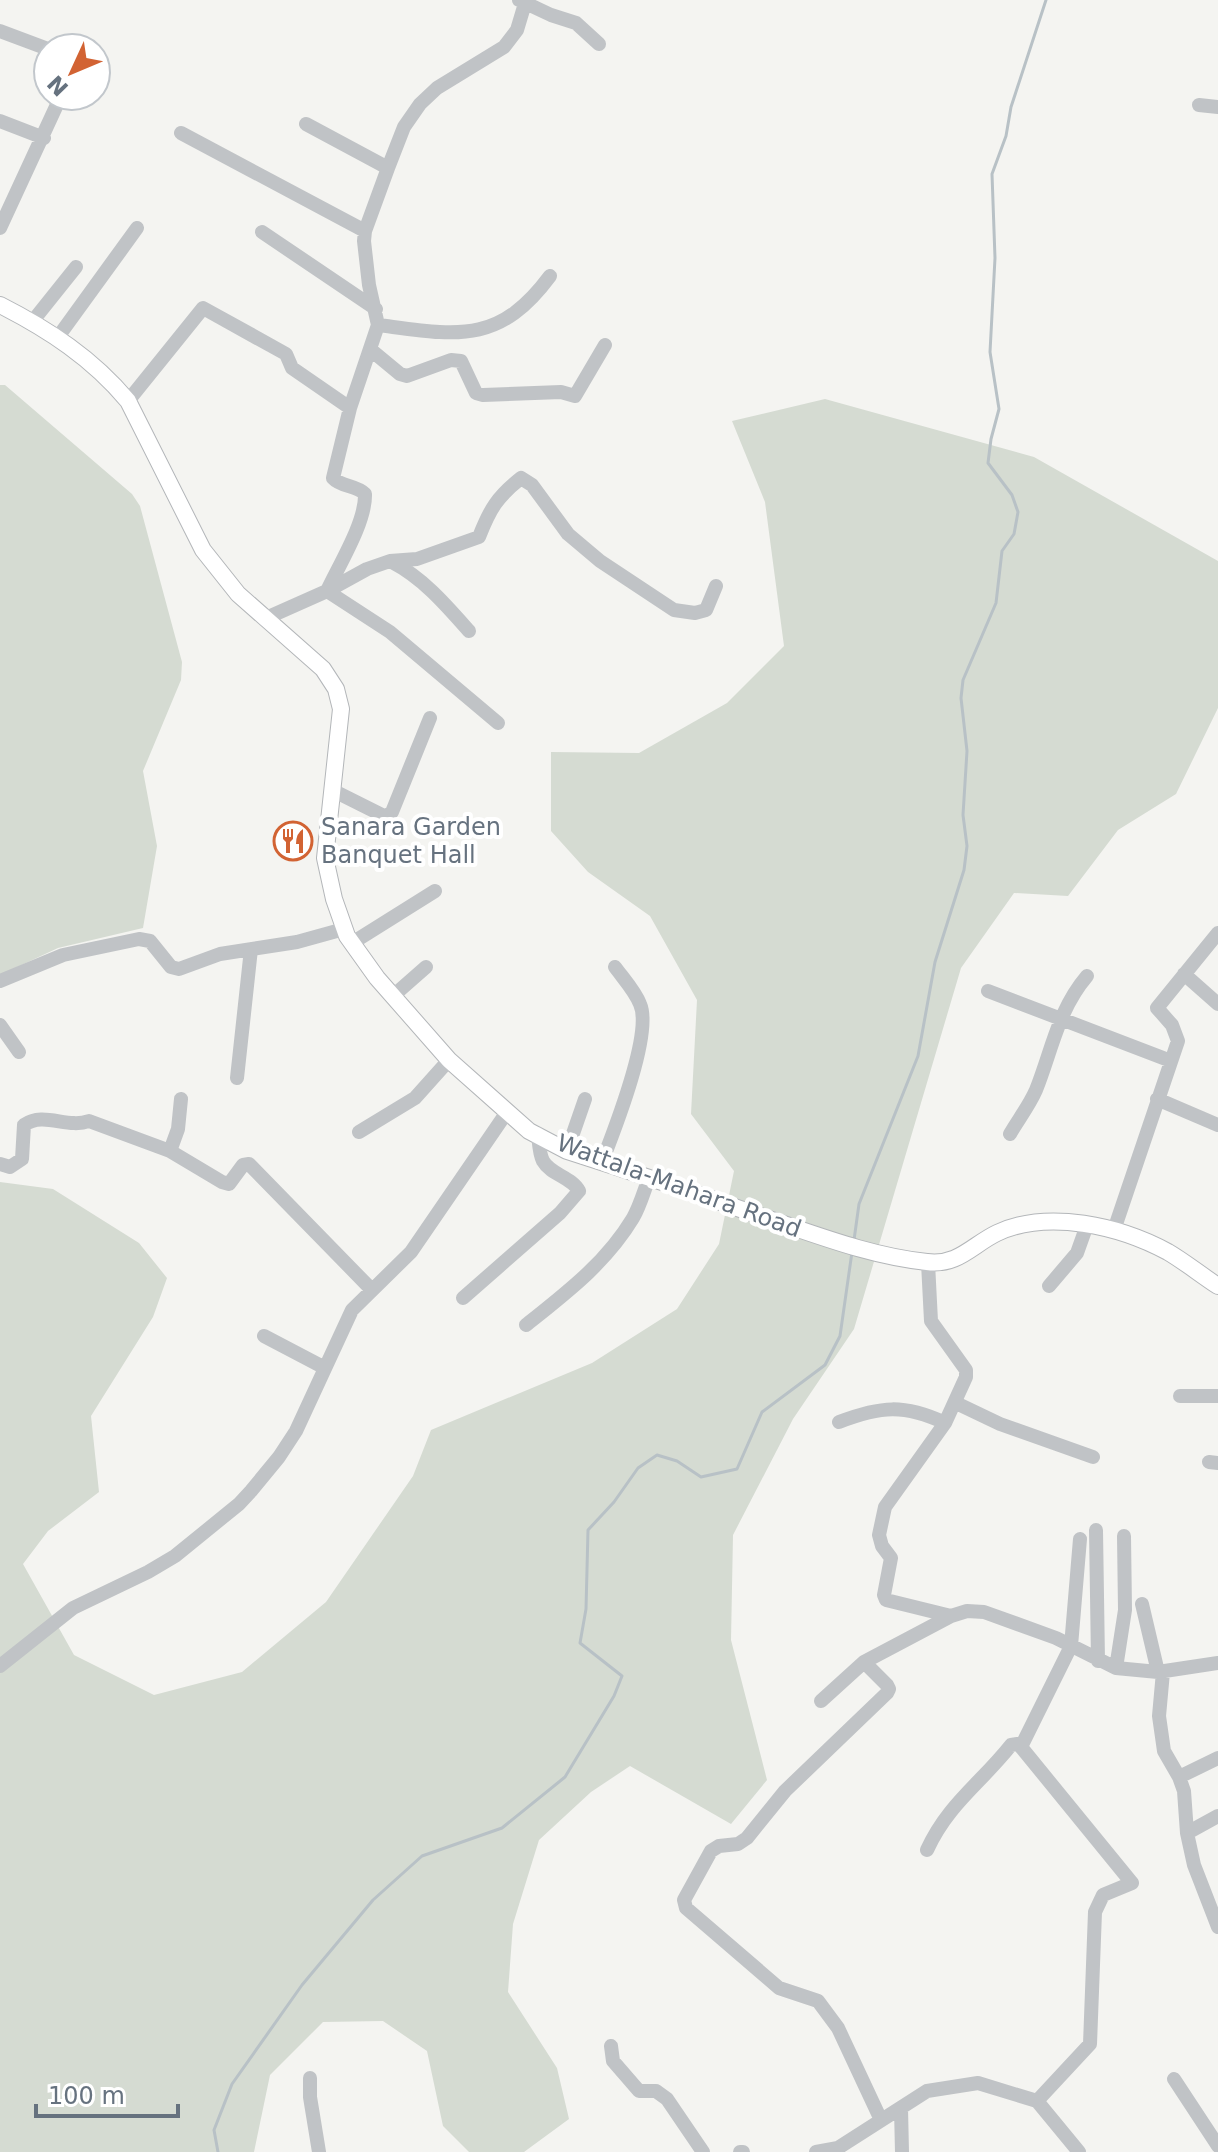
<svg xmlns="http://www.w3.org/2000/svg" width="1218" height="2152" font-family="'DejaVu Sans',sans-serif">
<rect width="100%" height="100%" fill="#f4f4f1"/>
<path fill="#d5dbd2" d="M0,385H5L132,494L140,506L182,662L181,680L143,771L157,846L143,928L58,948L0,975Z
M825,399L1034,457L1218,561V708L1176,794L1118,830L1068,896L1014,893L961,968L854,1329L793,1419L733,1535L731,1640L767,1780L731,1824L630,1766L591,1792L539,1840L513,1924L508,1992L557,2068L569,2119L524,2152H469L443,2126L427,2051L383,2021L323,2022L270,2075L254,2152H0V1182L53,1189L139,1243L167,1278L153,1317L91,1416L99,1492L48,1531L23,1564L74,1655L154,1695L242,1672L326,1602L413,1476L431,1430L592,1363L677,1309L719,1244L734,1171L691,1114L697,1000L650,916L588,872L551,831V752L639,753L727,703L784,646L765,502L732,421Z"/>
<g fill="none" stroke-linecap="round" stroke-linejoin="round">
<path stroke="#b8c1c6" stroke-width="3" d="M854,1240L859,1204L918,1056L935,962L964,870L967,846L963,815L967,751L961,698L963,680L996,603L1002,551L1014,534L1018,512L1012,495L988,463L991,439L999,409L990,352L995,258L992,174L1006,136L1011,107L1046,0
M218,2152L214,2130L232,2084L302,1985L373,1900L422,1856L502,1828L565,1777L614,1696L622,1676L580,1643L586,1609L588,1530L614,1502L638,1468L657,1455L677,1461L701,1477L737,1469L762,1412L825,1365L840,1336L852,1252"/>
<g stroke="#b3b6b9" stroke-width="18">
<path id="major" d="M0,305C49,330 92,358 128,401L203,550L238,594L323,669L336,689L341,709L325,858L334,899L347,936L377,978L449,1060L529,1131L567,1151C633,1172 698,1194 763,1217C817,1235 870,1256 927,1262C958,1266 972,1245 997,1233C1048,1209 1120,1226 1168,1252C1185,1262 1201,1275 1218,1286"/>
</g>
<path stroke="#c0c3c6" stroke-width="14" d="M519,0L551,15L576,23L599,44
M0,31L48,49
M1199,105L1218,107
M0,121L44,138
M306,124L388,168
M181,133L365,231
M0,228L61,96
M262,232L376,309
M32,322L76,267
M378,325C456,335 498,346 550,276
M58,337L137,228
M371,350L400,374L407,376L451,360L461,361L476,393L483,395L561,392L575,396L605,345
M128,401L203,308L286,354L292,368L350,408
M392,562C423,578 446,605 469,631
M264,619L327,591C339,565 366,522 365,494C356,485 341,487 333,478L350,408L378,325L369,285L364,241L365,231L388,168L404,127L420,104L437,88L504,47L517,30L526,0
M498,723L390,632L327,591L367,569L390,561L417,559L479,537C490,509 497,497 521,478L532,485L568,534L600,561L674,610L695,613L706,610L716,586
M332,790L386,817L392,812L430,718
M352,943L435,891
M1184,974L1218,1004
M0,981L63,955L139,939L150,941L171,967L179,969L220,954L297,942L344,929
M988,991L1171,1061
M393,996L426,967
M0,1025L19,1052
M237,1078L251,949
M1157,1099L1218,1125
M359,1132L415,1098L449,1060
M1010,1134C1018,1120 1029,1106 1036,1090C1052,1050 1058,1010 1087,976
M170,1151L222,1182L229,1184L243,1165L249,1164L372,1290
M567,1151L585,1099
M602,1162C614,1131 653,1033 640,1004C635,991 623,978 615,967
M0,1164L10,1167L22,1159L24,1125C44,1111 67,1129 89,1121L170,1151L178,1129L181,1099
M1114,1230L1178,1041L1172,1025L1157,1008L1218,933
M928,1263L931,1321L966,1370V1377L945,1423L885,1507L879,1535L882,1546L891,1558L884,1595L886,1600L951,1616L967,1611L984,1612L1056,1638L1116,1668L1158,1672L1218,1663
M1049,1286L1077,1253L1087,1225
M463,1298L560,1213L579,1191C572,1177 551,1175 543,1161C539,1153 539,1142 538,1134
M526,1325C566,1293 606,1263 633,1218C640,1206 644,1191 649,1178
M264,1336L325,1368
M1180,1396H1218
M956,1403L1000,1424L1093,1457
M839,1422C881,1406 904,1404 945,1423
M1209,1462L1218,1463
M1096,1530L1098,1661
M1142,1604L1158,1672
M864,1662L887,1685L889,1689L887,1693L785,1791L747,1838L738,1844L719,1846L711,1851L684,1900L686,1908L779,1988L818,2001L838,2028L881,2120
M0,1666L73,1608L148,1572L175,1556L239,1504L251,1491L279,1457L296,1431L352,1310L411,1252L507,1112
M1116,1668L1125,1610L1124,1536
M1163,1672L1159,1716L1164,1751L1179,1777L1184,1791L1187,1833L1218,1816
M821,1701L864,1662L951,1616
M1179,1777L1218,1758
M1187,1833L1194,1865L1218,1927
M927,1850C948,1804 981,1783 1011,1745L1023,1743
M611,2046L613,2061L639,2091H656L667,2099L703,2152
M310,2078V2097L319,2152
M1174,2079L1218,2146
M1037,2101L1090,2044L1095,1912L1103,1895L1132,1883L1021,1747L1071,1646L1080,1539
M901,2108L902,2152
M740,2152H743
M816,2152L838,2148L927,2091L978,2083L1037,2101L1079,2152"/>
<use href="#major" stroke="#fff" stroke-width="16"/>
</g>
<defs>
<g id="restaurant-ring" transform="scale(2)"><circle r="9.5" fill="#fff" stroke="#d26333" stroke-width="1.5"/><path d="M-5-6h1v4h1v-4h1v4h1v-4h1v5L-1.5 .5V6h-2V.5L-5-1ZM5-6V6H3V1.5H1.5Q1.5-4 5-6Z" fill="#d26333"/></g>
</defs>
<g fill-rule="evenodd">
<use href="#restaurant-ring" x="293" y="841"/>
</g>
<g text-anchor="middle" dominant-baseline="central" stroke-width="8" stroke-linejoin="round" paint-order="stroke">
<g font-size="24" fill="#66727f" stroke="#fff" text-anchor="start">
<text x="321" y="827">Sanara Garden<tspan x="321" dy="28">Banquet Hall</tspan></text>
</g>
<g font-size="24" fill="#66727f" stroke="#fff">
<text transform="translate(679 1186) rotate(20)">Wattala-Mahara Road</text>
</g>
</g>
<g transform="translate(72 72) rotate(226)"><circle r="38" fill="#ffffff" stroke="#c2c7cc" stroke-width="2"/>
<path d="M0-6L14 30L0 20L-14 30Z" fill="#d26333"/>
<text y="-12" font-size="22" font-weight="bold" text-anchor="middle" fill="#66727f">N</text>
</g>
<path d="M36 2104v12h142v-12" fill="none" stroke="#66727f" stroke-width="4"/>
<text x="48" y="2104" font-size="24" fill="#66727f" stroke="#ffffff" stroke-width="6" paint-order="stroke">100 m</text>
</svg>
